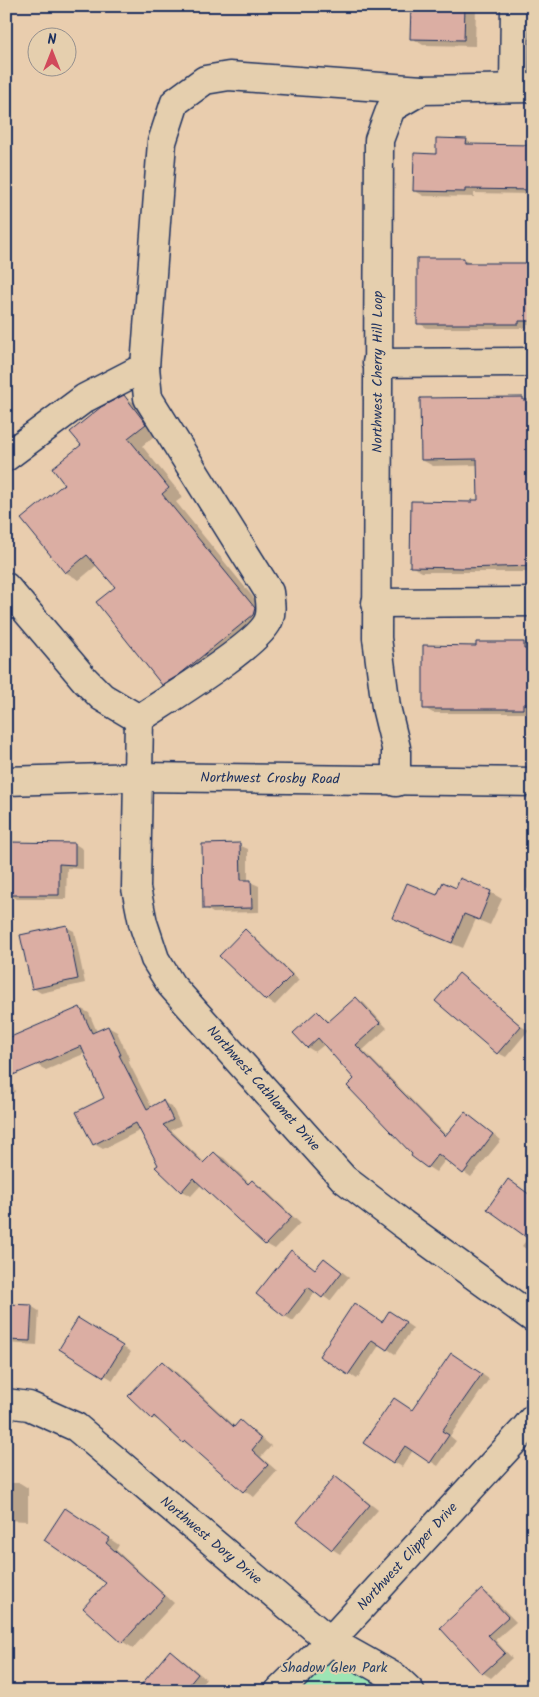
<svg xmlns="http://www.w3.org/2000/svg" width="539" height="1697" font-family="Kalam,sans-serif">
<rect width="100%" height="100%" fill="#e9cdae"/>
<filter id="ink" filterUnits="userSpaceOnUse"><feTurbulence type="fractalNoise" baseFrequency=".02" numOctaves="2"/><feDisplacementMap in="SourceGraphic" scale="10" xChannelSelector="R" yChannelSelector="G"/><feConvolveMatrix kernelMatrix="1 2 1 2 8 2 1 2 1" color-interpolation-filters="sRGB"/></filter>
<g filter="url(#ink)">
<path fill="#9de5b4" stroke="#5c8a89" d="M330,1641L410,1691H279Z"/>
<path fill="#0003" d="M412,6H476L475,46L423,45L412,38Z
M466,140L476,146H533V194L474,193V197L424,196L415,191L437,155Z
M464,259L472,263L531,264V261H533V325H527V328H427L419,323Z
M124,397L139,405L159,432L142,446L183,497L176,502L269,617L178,692L163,684L116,587L97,565L79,580L65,572L66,484L82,445Z
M522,398L528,401L478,465L433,466L422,460Z
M533,507L532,572H422L411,566Z
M478,643L533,644V708H532L531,713H433L424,708L477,647Z
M75,844L83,849V869L67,868L66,899H17L9,894Z
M239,845L248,849V881L259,886V912L213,913L205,908Z
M526,854H533V892L526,888Z
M457,890L490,892L502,899L490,925L476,919L463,948L405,924L394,917Z
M66,927L74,931L85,983L41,993L33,988Z
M245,931L253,936L299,980L275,1005L267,1000L221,956Z
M459,975L467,980L524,1028L533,1031V1036L527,1032L506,1057L498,1053Z
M356,998L364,1003L387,1028L363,1050L447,1136L473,1118L501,1140L471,1177L446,1159L436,1172L428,1167L414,1154L356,1079L325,1044L315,1052L307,1047L318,1012L330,1022Z
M80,1008L89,1013L97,1032L108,1027L117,1032L130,1060L128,1061L152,1108L163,1102L172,1107L181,1125L171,1130L205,1163L214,1153L224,1158L250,1184L252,1181L262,1187L300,1223L275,1249L266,1244L202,1184L191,1196L181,1191L159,1165L141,1130L103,1149L94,1144L106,1098L86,1053L46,1070L37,1065Z
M6,1072L9,1074L15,1092L6,1094Z
M509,1181L533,1197V1254L522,1246L529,1237Z
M325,1259L349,1277L330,1301L316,1291L293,1321L285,1316Z
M6,1305L31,1306L39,1311L37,1345L6,1343Z
M397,1317L413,1328L395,1354L380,1344L357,1379L321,1355L382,1323Z
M78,1320L131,1352L113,1380L60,1348Z
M459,1359L489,1379L450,1436L456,1441L438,1466L413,1450L402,1467L365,1443L413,1411Z
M162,1362L172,1368L236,1427L240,1422L250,1428L271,1446L261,1457L277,1471L254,1497L244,1491L194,1448L184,1442L163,1423L153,1418Z
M335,1477L343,1482L378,1510L340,1554L332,1549Z
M6,1483H20L28,1488V1521L6,1520Z
M76,1516L119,1545L116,1550L174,1603L133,1648L123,1642L85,1608L108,1582Z
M482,1590L490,1595L516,1622L495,1640L512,1658L491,1678L483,1673Z
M170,1652L178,1656L206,1679L196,1691H138Z
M533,1667V1677L528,1672Z"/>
<path fill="#dbaea3" stroke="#1b2f5e" d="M411,6H465L464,40L410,39Z
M436,138L467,139L466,144L533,145V190L465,189V192L413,191L414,153L436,154Z
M417,258H464V263H533V321H519V324H417Z
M124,395L146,424L128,438L169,488L162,494L255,608L253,615L179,675L162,685L96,602L115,587L87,555L65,573L21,519L64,484L52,468L81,445L70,432L101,407Z
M523,397V400H533V566L462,568L410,567L411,501L472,502V500H478L477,459L421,460L420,398Z
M476,642H524V649H533V704H523V709H423V645L476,646Z
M8,842L75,843V865L59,864V895H7Z
M240,843L241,880H251L252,908L203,909L202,844Z
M460,878L491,891L479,920L464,914L452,943L392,918L407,883L437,895L443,882L456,888Z
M67,925L78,979L32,989L20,935Z
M245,929L292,975L266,1001L219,956Z
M459,973L521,1026L497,1054L435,1001Z
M356,997L380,1023L356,1045L445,1136L465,1112L493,1134L463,1174L438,1154L427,1168L411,1156L412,1154L347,1086L354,1079L318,1038L307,1048L293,1033L317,1011L328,1022Z
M80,1007L92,1033L108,1026L121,1055H119L147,1109L163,1100L173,1120L163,1125L203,1163L214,1152L248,1184L252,1180L292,1217L265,1245L193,1178L181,1192L155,1167L158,1165L136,1123L93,1145L76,1112L104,1098L81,1046L6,1078V1039Z
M508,1179L533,1197V1242L487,1209Z
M291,1250L315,1269L324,1258L342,1272L322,1298L308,1287L285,1317L256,1294Z
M354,1303L382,1322L389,1311L406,1322L387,1350L372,1340L348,1375L319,1356Z
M6,1304L32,1305L30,1341L6,1340Z
M78,1318L123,1346L104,1377L59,1349Z
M451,1353L482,1374L442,1431L449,1435L430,1463L405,1446L393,1463L363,1443L394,1398L412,1410Z
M162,1361L234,1427L240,1420L261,1439L252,1450L268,1465L243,1492L185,1441L183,1443L154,1416L152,1419L128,1396Z
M335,1476L370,1505L332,1550L297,1522Z
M65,1508L110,1538L106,1543L165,1596L122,1643L83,1608L106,1583L44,1540Z
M482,1589L508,1617L488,1635L505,1653L482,1674L440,1628Z
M170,1650L198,1674L184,1691H136Z"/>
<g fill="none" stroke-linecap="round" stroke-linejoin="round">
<g stroke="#1b2f5e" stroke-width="31">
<g id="minor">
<path d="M514,87L515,6"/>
<path d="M377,363L533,362"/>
<path d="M6,457L85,398L145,367"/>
<path d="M6,587L85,680L102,697L139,719"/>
<path d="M376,603L533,602"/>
<path d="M139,719C164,702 262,643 269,619C272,610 270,601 269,592L148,398L145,367L162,142L175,102L205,80L229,76L422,90"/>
<path id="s1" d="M139,719L136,888L143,923L155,959L171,985L344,1179L403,1224L533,1318"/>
<path id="s2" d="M6,781L139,777L533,782"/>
<path id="s3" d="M396,782V748L386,707L377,638L379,140L391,108L422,90L533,88"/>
<path id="s4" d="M6,1403L29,1406L76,1427L330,1641L396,1678L410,1691"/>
<path id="s5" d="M279,1691L330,1641L524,1430L533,1419"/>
</g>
</g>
<use href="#minor" stroke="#e5cfae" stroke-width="28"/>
</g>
</g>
<g text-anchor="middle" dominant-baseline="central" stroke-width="4" stroke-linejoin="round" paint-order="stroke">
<g font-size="14" fill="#1b2f5e" stroke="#e5cfae">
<text stroke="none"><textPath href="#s3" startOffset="412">Northwest Cherry Hill Loop</textPath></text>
<text stroke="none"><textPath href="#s2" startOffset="264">Northwest Crosby Road</textPath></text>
<text stroke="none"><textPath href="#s1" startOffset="412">Northwest Cathlamet Drive</textPath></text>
<text stroke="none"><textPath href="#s4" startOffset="251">Northwest Dory Drive</textPath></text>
<text stroke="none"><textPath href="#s5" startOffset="186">Northwest Clipper Drive</textPath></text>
</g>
<g font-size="14" fill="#284167" stroke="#e5cfae">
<text x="334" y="1668">Shadow Glen Park</text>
</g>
</g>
<rect width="539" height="1697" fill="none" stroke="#e5cfae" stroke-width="25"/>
<rect x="12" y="12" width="514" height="1672" fill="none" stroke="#1b2f5e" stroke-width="2" filter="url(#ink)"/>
<g transform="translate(52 52)"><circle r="24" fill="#e5cfae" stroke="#948f8e"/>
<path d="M0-4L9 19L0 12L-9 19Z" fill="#d1495b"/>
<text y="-8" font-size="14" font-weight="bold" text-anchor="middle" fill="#1b2f5e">N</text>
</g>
</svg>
